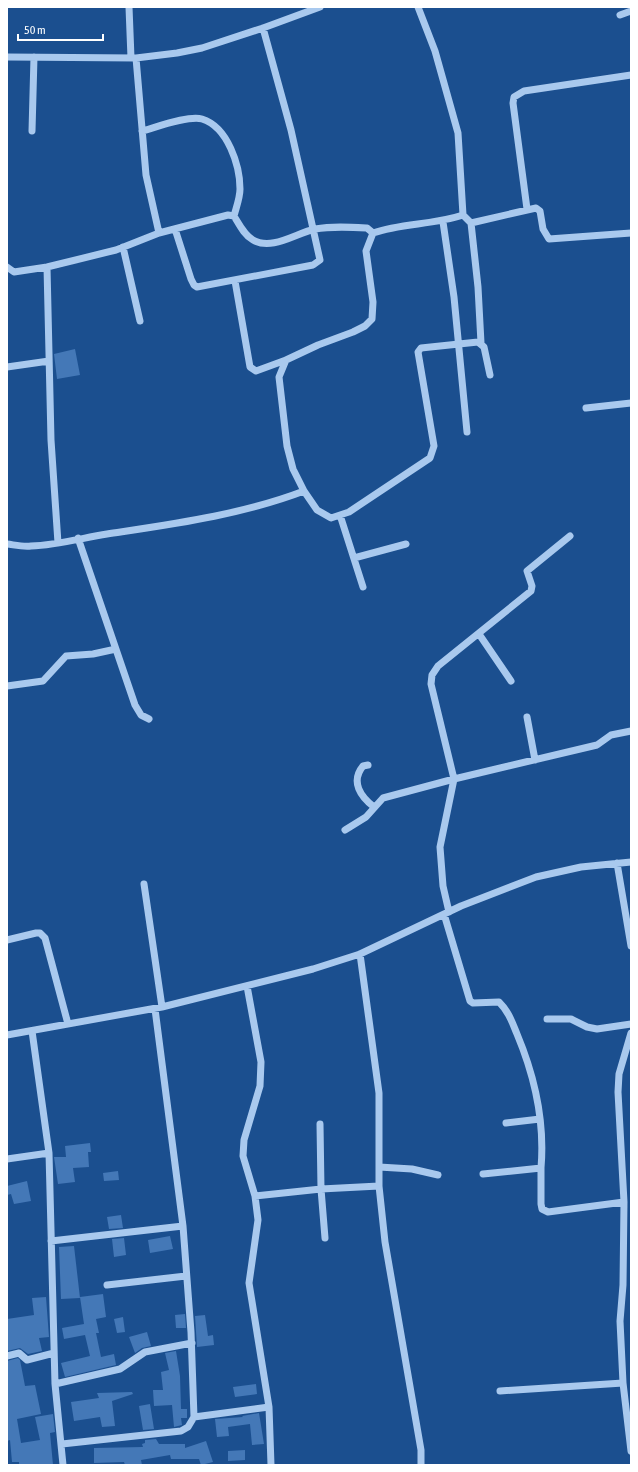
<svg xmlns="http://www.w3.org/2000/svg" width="638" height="1472" font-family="'Asap Condensed',sans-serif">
<rect width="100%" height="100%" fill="#1b4f8f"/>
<path fill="#4478b7" d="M75,349L80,375L57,379L54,354Z
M90,1143L91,1152H88L89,1167L73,1168L75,1182L58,1184L54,1157H66L65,1146Z
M118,1171L119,1180L104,1181L103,1173Z
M27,1181L31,1201L14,1204L11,1194L7,1195V1186Z
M121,1215L123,1228L109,1229L107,1217Z
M170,1236L173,1249L150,1253L148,1240Z
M124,1238L126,1255L114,1257L112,1239Z
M74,1246L80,1298L61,1299L59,1247Z
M103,1294L106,1317L96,1319L99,1333H96L101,1357L114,1354L116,1365L65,1377L61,1363L90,1356L85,1335L64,1339L62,1328L84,1324L80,1297Z
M46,1297L49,1337L39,1338L42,1351L28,1354L20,1348L7,1351V1319L34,1315L32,1298Z
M185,1314L186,1328H176L175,1315Z
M205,1315L208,1336L213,1335L214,1345L197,1347L195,1316Z
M123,1317L125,1332L117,1333L114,1319Z
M147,1332L151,1346L142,1348L135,1353L129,1337Z
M176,1351L180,1376L181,1409H187V1418H181L182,1425L174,1427L172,1405L154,1406L153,1390H163L161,1372L169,1370L165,1353Z
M18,1358L20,1360L25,1386L35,1385L41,1414L17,1419L21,1443L40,1440L35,1417L53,1414L55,1432L50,1433L53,1465H19V1462H12L10,1440L7,1441V1361Z
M256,1384L257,1394L235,1397L233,1387Z
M132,1392L133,1394L112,1401L115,1426L102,1427L100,1417L74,1421L71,1402L99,1398L97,1393Z
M150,1404L154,1429L143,1430L139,1406Z
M259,1413L264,1444L252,1445L250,1424L228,1427L229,1436L217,1437L215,1419L243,1417L242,1416Z
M156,1439L159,1444H185V1448L206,1441L213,1462L201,1465L199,1459H171L170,1455L141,1460L142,1465H125L124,1462L94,1463V1448L143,1447L142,1444L145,1443V1440Z
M245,1450V1460L228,1461V1451Z"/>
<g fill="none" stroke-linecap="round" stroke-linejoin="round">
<path stroke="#a9c9ee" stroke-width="7" d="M129,7L131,58
M620,15L631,11
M7,57L136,58L177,53L202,48L263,28L320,7
M136,58L146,175L159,233
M32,131L34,57
M142,131C157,127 189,115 202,119C228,127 240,166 240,189C240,198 236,208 234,216
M527,209L513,103L514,97L524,91L631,75
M463,215L471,223L478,287L481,343
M443,222L454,297L467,432
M471,223L536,208L540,211L543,229L549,239L631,233
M175,229L191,279L194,285L197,287L313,265L320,260L291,130L263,28
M123,247L140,321
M7,267L14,272L47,267L116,250L159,233L228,215L234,216C239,224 244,235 253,240C272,251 296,233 315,229C332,226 349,227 367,228L373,233
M47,267L51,440L58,543
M235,281L250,367L256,371L286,360
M7,367L49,361
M586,408L631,403
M304,491L317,510L331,518L349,512L430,458L434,446L418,352L421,348L478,342L484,347L490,375
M340,515L363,587
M78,538L135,705L141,715L149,719
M7,544C15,545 23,547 31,546C57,545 82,538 107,534C173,524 241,515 304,491L293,469L287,446L279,377L286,360L318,345L353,332L365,326L372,319L373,302L366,251L373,233C402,223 433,225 463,215L458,133L435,51L418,7
M354,558L406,544
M479,634L511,681
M7,686L43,681L66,656L93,654L116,649
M527,717L535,760
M368,765L363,766C350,782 361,797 374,807
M345,830L366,817L383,798L454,779L597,745L611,735L631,731
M617,863L631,946
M144,884L162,1007
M449,912L443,886L440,847L454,779L431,684L432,675L438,666L531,591L532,586L527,571L570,536
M444,914L470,1001L473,1003L499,1002C509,1012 512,1022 517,1034C535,1077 545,1121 541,1168
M7,940L36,933H40L45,938L68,1024
M360,954L379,1093V1186L385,1242L421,1450V1465
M247,986L261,1062L260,1086L244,1140L243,1156L255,1196L258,1220L249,1283L269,1407L271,1465
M547,1019H571L587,1027L597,1029L631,1024
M32,1031L49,1153L55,1384L63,1465
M631,1033L619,1074L618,1092L624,1202L623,1285L620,1321L623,1383L631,1451
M7,1035L162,1007L313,969L360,954L461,906L536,877L581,867L631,862
M506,1123L540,1119
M320,1124L321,1189L325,1238
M7,1159L49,1153
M379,1167L412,1169L438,1175
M483,1174L541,1168V1204L542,1209L548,1212L624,1202
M255,1196L321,1189L379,1186
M51,1241L183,1226
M107,1285L186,1276
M7,1356L19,1353L27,1360L54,1353
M55,1384L120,1369L145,1352L192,1343
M500,1391L623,1383
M194,1417L269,1407
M62,1444L181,1431L188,1427L194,1417L191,1332L183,1226L155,1009"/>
</g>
<rect width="638" height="1472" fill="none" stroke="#ffffff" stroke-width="16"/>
<path d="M18 34v6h85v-6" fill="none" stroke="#ffffff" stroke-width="2"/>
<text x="24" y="34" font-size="12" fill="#ffffff" stroke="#1b4f8f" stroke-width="3" paint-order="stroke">50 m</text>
</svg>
